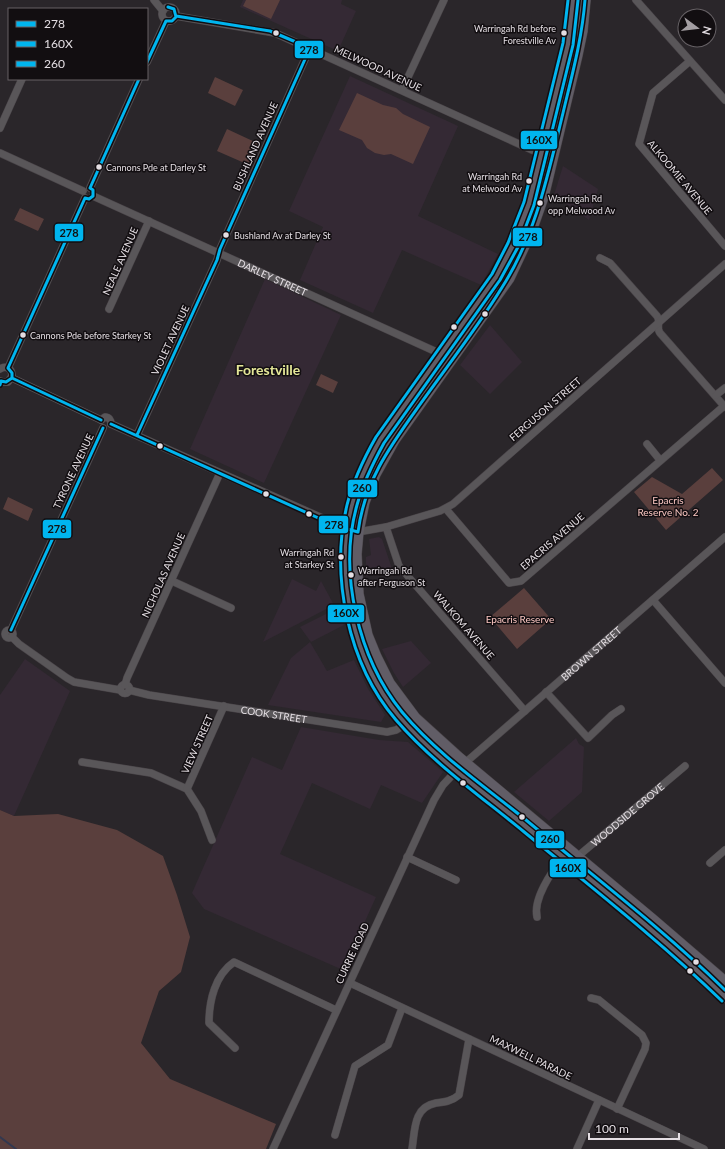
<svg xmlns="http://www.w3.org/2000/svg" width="725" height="1149" font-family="Lato,sans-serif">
<rect width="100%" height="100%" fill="#2a262a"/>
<path fill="#342934" d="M243,0H342L341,4L356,11L338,51L240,7Z
M350,76L458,126L418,216L498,254L481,285L402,250L373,313L300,280L323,227L289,211Z
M563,166L598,189L589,220L554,195Z
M265,279L341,315L264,483L190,449Z
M490,325L522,362L490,394L460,365Z
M379,537L382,539L392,569L366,576V557L371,555L369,539Z
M292,579L316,591L321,581L334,605L263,642Z
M336,609L344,625L311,642L300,627Z
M411,641L431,663L403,687L394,673L382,649Z
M310,642L327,671L354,660L368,689L385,715L381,722L268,705L291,658Z
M25,659L70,691L14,816L0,810V695Z
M301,727L379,740L408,742L443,772L422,803L381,785L370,809L312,783L280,854L376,897L343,970L204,909L192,893L252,757L282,770Z
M576,738L579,744L584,747L582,792L549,821L514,792Z"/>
<path fill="#5a3f3d" d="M246,0H280L271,19L243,6Z
M215,77L243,90L235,106L208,93Z
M357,93L383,105L396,108L403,114L430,127L413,164L391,154L384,155L375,153L367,148L362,140L339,130Z
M227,129L259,144L249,165L217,151Z
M20,208L44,219L38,231L14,220Z
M321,374L338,382L333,393L316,385Z
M712,468L723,480L666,530L634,492L652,477L682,494Z
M8,497L33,509L28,521L3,509Z
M524,588L551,619L517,649L490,617Z
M0,810L14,816L58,814L117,830L163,856L177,895L190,937L181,972L159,991L141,1043L170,1079L276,1124L266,1149H0Z"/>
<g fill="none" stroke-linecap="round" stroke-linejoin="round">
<path stroke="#33384f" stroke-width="2" d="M0,1137L16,1149"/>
<g stroke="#494448" stroke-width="8">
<g id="minor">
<path d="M154,0L163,11"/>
<path d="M636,0L725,100"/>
<circle cx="169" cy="14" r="7"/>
<path d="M176,16L275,33L541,154"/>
<path d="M690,61L653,93L639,144L725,246"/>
<path d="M147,62L166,21"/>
<path d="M402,90L444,0"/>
<path d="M0,128L22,79"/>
<path d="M0,153L83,191"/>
<path d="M90,188L139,79"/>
<path id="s1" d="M93,196L441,354"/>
<path d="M600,258L610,263L657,316C661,321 656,328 660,333L725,407"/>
<path d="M109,309L149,221"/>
<path d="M8,368L85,198"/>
<path d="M0,369C6,365 12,368 12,376L8,382H3L0,381"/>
<path d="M12,378L101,420"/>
<path d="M716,395L725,388"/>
<path d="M101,420L105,417C109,417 111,420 111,424"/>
<path d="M111,424L347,529"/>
<path d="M137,435L217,260L220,249L310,48"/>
<path d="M647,444L660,460"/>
<path d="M446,509L509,583L521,581L724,406"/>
<path d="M386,527L399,566L525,711"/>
<path d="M358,532L386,527L440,511L453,504L725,264"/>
<path d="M172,581L231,608"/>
<path d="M653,600L725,683"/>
<path d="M11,630L103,428"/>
<circle cx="9" cy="634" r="4"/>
<path d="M12,637L19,644L67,678L74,682L120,690"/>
<circle cx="125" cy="689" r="4.5"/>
<path d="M125,685L127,678L220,473"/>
<path id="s2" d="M129,690L149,695L387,732L396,730L406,724"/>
<path d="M546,692L588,738L612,715L621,709"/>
<path d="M82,762L151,773L187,789L201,811L212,840"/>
<path id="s3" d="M465,763L725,537"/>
<path d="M187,789L224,706"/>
<path d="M407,857L456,880"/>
<path id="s4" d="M577,857L685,766"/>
<path d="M710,863L725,850"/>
<path d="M537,917C533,899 551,872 563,858"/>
<path d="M350,983L704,1149"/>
<path d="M591,998L599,1000L642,1035L646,1043L645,1049L617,1109"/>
<path d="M235,1048L209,1023C209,1001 215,975 234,962L336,1010"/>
<path d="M335,1135L355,1066L388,1045L402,1008"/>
<path d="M273,1149L434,800L443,785L457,770"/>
<path d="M412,1149C415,1131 413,1107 436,1103C445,1102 452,1101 459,1095L469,1039"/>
<path d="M577,1149L599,1100"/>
</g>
</g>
<g stroke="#494448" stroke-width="12">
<path id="highway" d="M573,0L571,26L568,44L529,204L513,245L496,277L380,440C345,500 338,548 352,615C358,645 368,674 386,699C417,743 462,775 503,808C544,842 586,876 627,910C660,938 694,966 725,997
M585,0L582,31L577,55L543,197L531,231L509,278L394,440L375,474L364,502L358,532L356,554L358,594L367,635L376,657L389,683L415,718L458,757L653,920L725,982"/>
</g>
<use href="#minor" stroke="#595659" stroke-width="7"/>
<use href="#highway" stroke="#615d66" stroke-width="11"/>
<g stroke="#120e11" stroke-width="6">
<path id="bus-1" d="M147,62L166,21H172L176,17L174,9L168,7
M12,378L101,420
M0,385L1,381L6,382L12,378V373L8,368L85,198L89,199L93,196V190L90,188L139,79
M111,424L336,526L358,532C365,479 391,445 421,403C448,365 477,328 501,289C536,235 548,174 563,113C572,75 582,39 585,0
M137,435L217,260L220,249L310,48L270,31L176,16
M11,630L103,428"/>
</g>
<g stroke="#120e11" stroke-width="6">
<path id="bus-2" d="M568,0L563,43L524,202L508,243L492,274L376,437C364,458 353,481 347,505C330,576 348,664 396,720C432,762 479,795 523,831C590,886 659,940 722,1001"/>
</g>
<g stroke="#120e11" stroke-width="6">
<path id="bus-3" d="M578,0L573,45L534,205L518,247L500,280L384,443C373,463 363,483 357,505C338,572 358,658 402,712C437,754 484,786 526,820C593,876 663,929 725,990"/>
</g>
<use href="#bus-1" stroke="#00b5ef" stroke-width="3"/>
<use href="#bus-2" stroke="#00b5ef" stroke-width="3"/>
<use href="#bus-3" stroke="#00b5ef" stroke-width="3"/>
</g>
<g fill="#e4dee3" stroke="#120e11" stroke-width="1.5">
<circle cx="276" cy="33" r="3.5"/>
<circle cx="564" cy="33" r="3.5"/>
<circle cx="99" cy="167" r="3.5"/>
<circle cx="529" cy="181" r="3.5"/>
<circle cx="540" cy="203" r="3.5"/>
<circle cx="226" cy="235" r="3.5"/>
<circle cx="485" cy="314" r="3.5"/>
<circle cx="454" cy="327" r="3.5"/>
<circle cx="23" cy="335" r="3.5"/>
<circle cx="160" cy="446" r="3.5"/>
<circle cx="266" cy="494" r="3.5"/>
<circle cx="309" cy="514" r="3.5"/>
<circle cx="341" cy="557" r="3.5"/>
<circle cx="351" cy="575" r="3.5"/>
<circle cx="463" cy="783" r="3.5"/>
<circle cx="522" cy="817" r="3.5"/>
<circle cx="696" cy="962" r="3.5"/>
<circle cx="690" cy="971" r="3.5"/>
</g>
<g text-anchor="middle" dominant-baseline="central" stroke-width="3" stroke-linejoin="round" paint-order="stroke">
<g font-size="9" fill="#e4dee3" stroke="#120e11" text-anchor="start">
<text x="556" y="28" text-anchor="end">Warringah Rd before<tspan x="556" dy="12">Forestville Av</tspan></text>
<text x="106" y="167">Cannons Pde at Darley St</text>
<text x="522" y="176" text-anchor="end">Warringah Rd<tspan x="522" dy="12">at Melwood Av</tspan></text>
<text x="548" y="198">Warringah Rd<tspan x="548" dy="12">opp Melwood Av</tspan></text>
<text x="234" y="235">Bushland Av at Darley St</text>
<text x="30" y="335">Cannons Pde before Starkey St</text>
<text x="334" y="552" text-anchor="end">Warringah Rd<tspan x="334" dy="12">at Starkey St</tspan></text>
<text x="358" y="570">Warringah Rd<tspan x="358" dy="12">after Ferguson St</tspan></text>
</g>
<g font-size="10" fill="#e4dee3" stroke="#120e11">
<text transform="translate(378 68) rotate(25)">MELWOOD AVENUE</text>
<text transform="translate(255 146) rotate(-66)">BUSHLAND AVENUE</text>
<text transform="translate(680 177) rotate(50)">ALKOOMIE AVENUE</text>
<text transform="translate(120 261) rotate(-66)">NEALE AVENUE</text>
<text stroke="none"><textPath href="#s1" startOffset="197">DARLEY STREET</textPath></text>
<text transform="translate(170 340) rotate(-65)">VIOLET AVENUE</text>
<text transform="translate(545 409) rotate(-41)">FERGUSON STREET</text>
<text transform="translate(73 471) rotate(-65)">TYRONE AVENUE</text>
<text transform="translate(552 541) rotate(-41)">EPACRIS AVENUE</text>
<text transform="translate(163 575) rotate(-66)">NICHOLAS AVENUE</text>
<text transform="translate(464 625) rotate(49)">WALKOM AVENUE</text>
<text stroke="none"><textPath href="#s3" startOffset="167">BROWN STREET</textPath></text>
<text stroke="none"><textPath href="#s2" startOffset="147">COOK STREET</textPath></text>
<text transform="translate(197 744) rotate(-66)">VIEW STREET</text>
<text stroke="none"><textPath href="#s4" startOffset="66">WOODSIDE GROVE</textPath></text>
<text transform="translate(352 953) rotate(-65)">CURRIE ROAD</text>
<text transform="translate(531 1057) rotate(26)">MAXWELL PARADE</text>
</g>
<g font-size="10" fill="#fac6c1" stroke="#120e11">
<text x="668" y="500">Epacris<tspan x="668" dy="12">Reserve No. 2</tspan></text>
<text x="520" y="619">Epacris Reserve</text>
</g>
<g font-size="14" font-weight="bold" fill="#e5e798" stroke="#120e11">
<text x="268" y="369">Forestville</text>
</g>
</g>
<g stroke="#120e11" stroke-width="1.5">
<rect x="294" y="40" width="30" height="19" rx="4" fill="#00b5ef"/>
<rect x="520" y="130" width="38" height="20" rx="4" fill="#00b5ef"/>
<rect x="54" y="223" width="30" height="19" rx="4" fill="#00b5ef"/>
<rect x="512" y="227" width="31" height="20" rx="4" fill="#00b5ef"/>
<rect x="347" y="479" width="31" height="19" rx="4" fill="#00b5ef"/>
<rect x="318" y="515" width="31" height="19" rx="4" fill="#00b5ef"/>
<rect x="42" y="519" width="30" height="20" rx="4" fill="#00b5ef"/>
<rect x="327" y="604" width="38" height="19" rx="4" fill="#00b5ef"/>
<rect x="535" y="830" width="30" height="19" rx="4" fill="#00b5ef"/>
<rect x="549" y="858" width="38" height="20" rx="4" fill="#00b5ef"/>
</g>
<g font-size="11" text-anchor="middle" font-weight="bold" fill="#111">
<text x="309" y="54">278</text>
<text x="539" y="144">160X</text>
<text x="69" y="237">278</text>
<text x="528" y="241">278</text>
<text x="362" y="492">260</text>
<text x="334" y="529">278</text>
<text x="57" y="533">278</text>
<text x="346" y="617">160X</text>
<text x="550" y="843">260</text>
<text x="568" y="872">160X</text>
</g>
<rect x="8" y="8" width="140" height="72" fill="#120e11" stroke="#666165"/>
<rect x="16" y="21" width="20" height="6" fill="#00b5ef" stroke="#666165"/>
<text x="44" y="28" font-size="12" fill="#e4dee3">278</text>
<rect x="16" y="41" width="20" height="6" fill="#00b5ef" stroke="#666165"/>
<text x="44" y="48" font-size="12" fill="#e4dee3">160X</text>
<rect x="16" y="61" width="20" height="6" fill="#00b5ef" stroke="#666165"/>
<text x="44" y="68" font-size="12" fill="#e4dee3">260</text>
<g transform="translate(697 28) rotate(105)"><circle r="19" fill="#120e11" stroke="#666165"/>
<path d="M0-3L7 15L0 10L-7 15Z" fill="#a39ea2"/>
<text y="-6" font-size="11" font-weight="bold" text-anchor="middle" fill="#e4dee3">N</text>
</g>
<path d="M589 1133v6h90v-6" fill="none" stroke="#e4dee3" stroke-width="2"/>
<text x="595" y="1133" font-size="12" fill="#e4dee3" stroke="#120e11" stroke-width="3" paint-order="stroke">100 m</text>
</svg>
